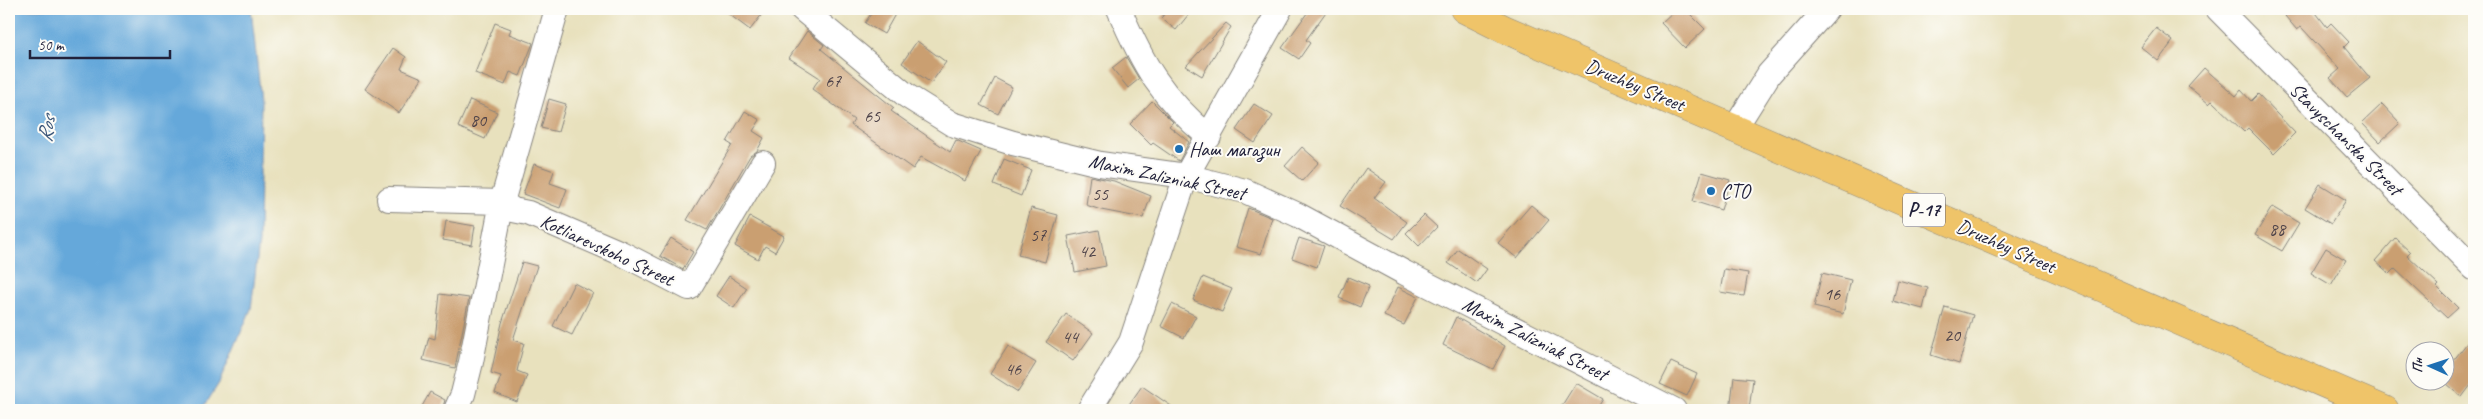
<svg xmlns="http://www.w3.org/2000/svg" width="2483" height="419" font-family="Caveat,sans-serif">
<rect width="100%" height="100%" fill="#fdfcf7"/>
<filter id="ink" filterUnits="userSpaceOnUse"><feTurbulence type="fractalNoise" baseFrequency=".02" numOctaves="2"/><feDisplacementMap in="SourceGraphic" scale="10" xChannelSelector="R" yChannelSelector="G"/><feConvolveMatrix kernelMatrix="1 2 1 2 8 2 1 2 1" color-interpolation-filters="sRGB"/></filter>
<filter id="wash" filterUnits="userSpaceOnUse"><feTurbulence type="fractalNoise" baseFrequency=".0096" numOctaves="4" result="noise"/><feDisplacementMap in="SourceGraphic" scale="20" xChannelSelector="R" yChannelSelector="G"/><feGaussianBlur stdDeviation="1.12" result="paint"/><feColorMatrix in="noise" values="0 0 0 0 0 0 0 0 0 0 0 0 0 0 0 0 0 1.4 0 .05"/><feComposite in="paint" operator="in"/></filter>
<g filter="url(#wash)">
<rect width="100%" height="100%" fill="#e8e1bd"/>
<path fill="#65a8da" stroke="#44658a" d="M9,9H251L261,100L259,242L251,309L219,383L202,410H9Z"/>
<g id="blocks">
<path fill="#ca9f71" d="M722,9H766L750,30Z
M874,9H898L884,34L865,23Z
M1169,9H1193L1176,30L1161,18Z
M1310,9H1328L1306,40L1310,43L1299,59L1282,48Z
M1676,9H1685L1705,29L1685,48L1661,23Z
M2294,9H2313L2327,27L2331,23L2349,42L2344,47L2370,78L2347,97L2330,78L2340,69L2301,27L2297,30L2285,16Z
M495,23L511,29L509,34L533,43L520,76L510,72L505,85L475,73Z
M1226,23L1231,27L1202,76L1186,66Z
M2156,28L2173,41L2158,61L2141,47Z
M807,31L824,45L821,49L894,108L891,111L950,152L956,140L981,151L965,181L921,157L913,169L851,125L854,120L812,89L820,78L789,58Z
M917,41L946,62L931,83L902,63Z
M393,48L406,57L401,69L422,78L399,113L365,89Z
M1126,57L1139,79L1128,88L1112,68Z
M2204,68L2236,96L2241,90L2251,101L2258,94L2295,133L2274,154L2248,128L2244,132L2212,101L2209,104L2188,86Z
M995,78L1012,87L998,114L981,105Z
M549,99L566,104L558,132L541,128Z
M470,100L497,112L485,139L458,127Z
M1152,101L1173,122L1169,126L1189,142L1179,161L1153,143L1151,145L1130,124Z
M1254,104L1273,116L1255,143L1236,130Z
M2382,104L2400,123L2380,142L2362,123Z
M745,111L760,120L753,131L764,138L757,151L750,156L707,230L687,220L732,145L727,142Z
M1302,147L1319,162L1302,181L1285,166Z
M1004,159L1031,170L1021,196L994,185Z
M534,164L554,171L550,183L567,189L560,208L523,194Z
M1366,168L1386,182L1374,198L1407,222L1394,239L1340,206Z
M1702,172L1730,180L1721,210L1693,201Z
M1090,176L1114,181L1151,196L1143,218L1101,210L1086,205Z
M2320,184L2346,200L2331,224L2305,208Z
M1531,205L1549,220L1517,258L1498,243Z
M2272,207L2299,223L2282,251L2255,235Z
M1031,208L1058,215L1045,262L1018,255Z
M1248,208L1272,218L1261,254L1236,247Z
M1424,215L1437,227L1419,246L1406,233Z
M750,217L784,236L775,252L765,246L758,259L735,246Z
M446,221L475,226L472,245L443,240Z
M1099,230L1106,266L1075,272L1068,236Z
M671,238L693,252L683,269L660,256Z
M1299,238L1324,246L1317,267L1292,258Z
M2395,238L2410,252L2407,255L2439,285L2437,287L2458,308L2447,318L2395,269L2390,274L2375,261Z
M2326,248L2346,260L2331,285L2311,273Z
M1458,249L1487,269L1477,283L1448,263Z
M522,262L537,266L513,340L524,343L517,371L527,375L517,402L495,393L501,376L491,373L502,323Z
M1724,269L1748,273L1744,296L1720,292Z
M1822,273L1851,280L1843,314L1814,307Z
M729,276L747,288L734,308L716,296Z
M1203,277L1232,289L1222,312L1193,300Z
M1348,277L1369,286L1360,307L1339,298Z
M1898,280L1928,288L1923,309L1893,301Z
M574,283L593,293L572,335L553,326Z
M1398,287L1418,297L1404,325L1384,316Z
M440,294L469,298L455,368L423,360L429,337L435,339Z
M1172,304L1196,316L1184,338L1161,326Z
M1945,307L1973,315L1959,364L1931,355Z
M1066,314L1093,333L1073,361L1046,342Z
M1456,317L1505,346L1493,369L1443,345Z
M2474,334V381L2462,397L2446,383V370Z
M1008,346L1036,363L1018,392L990,374Z
M1671,362L1697,374L1687,396L1660,384Z
M1734,377L1753,379L1749,410H1730Z
M1576,383L1603,399L1596,410H1559Z
M1142,386L1177,410H1125Z
M430,392L445,400L442,410H420Z"/>
</g>
</g>
<g filter="url(#ink)">
<use href="#blocks" fill-opacity="0" stroke="#85827c" stroke-width="1"/>
<g fill="none" stroke-linecap="round" stroke-linejoin="round">
<g stroke="#85827c" stroke-width="26">
<path id="minor" d="M802,9L907,96L952,124L1013,143L1100,164L1186,176L1245,191L1298,215L1405,273L1674,410
M1119,9C1143,65 1161,97 1209,137
M2218,9L2474,268
M1735,128L1769,74L1827,9
M389,199L502,202L513,210L528,213L621,253L689,288L763,163
M456,410L463,394L471,362L502,202L557,9
M1089,410L1131,342L1186,176L1280,9"/>
</g>
<g stroke="#85827c" stroke-width="29">
<path id="major" d="M1464,9L1504,29L2385,410"/>
</g>
<use href="#minor" stroke="#fff" stroke-width="24"/>
<use href="#major" stroke="#efc469" stroke-width="28"/>
</g>
</g>
<g fill="#1f6fb2" stroke="#fdfcf7" stroke-width="2">
<circle cx="1179" cy="149" r="5"/>
<circle cx="1711" cy="191" r="5"/>
</g>
<g text-anchor="middle" dominant-baseline="central" stroke-width="4" stroke-linejoin="round" paint-order="stroke">
<g font-size="18" fill="#4c4148">
<text x="833" y="81">67</text>
<text x="872" y="116">65</text>
<text x="478" y="120">80</text>
<text x="1100" y="194">55</text>
<text x="2277" y="229">88</text>
<text x="1038" y="235">57</text>
<text x="1087" y="251">42</text>
<text x="1832" y="294">16</text>
<text x="1952" y="335">20</text>
<text x="1070" y="337">44</text>
<text x="1013" y="369">46</text>
</g>
<rect fill="#fdfcf7" stroke="#646373" stroke-width="1" x="1903" y="193.5" width="42" height="33" rx="4"/>
<g font-size="19" font-weight="bold" fill="#22223b">
<text x="1924" y="210">Р-17</text>
</g>
<g font-size="20" fill="#22223b" stroke="#fdfcf7">
<text transform="translate(1635 85) rotate(23)">Druzhby Street</text>
<text transform="translate(2346 139) rotate(45)">Stavyschanska Street</text>
<text transform="translate(1167 177) rotate(12)">Maxim Zalizniak Street</text>
<text transform="translate(2006 246) rotate(24)">Druzhby Street</text>
<text transform="translate(607 250) rotate(25)">Kotliarevskoho Street</text>
<text transform="translate(1535 339) rotate(27)">Maxim Zalizniak Street</text>
</g>
<g font-size="20" fill="#22223b" stroke="#fdfcf7" text-anchor="start">
<text x="1189" y="149">Наш магазин</text>
<text x="1721" y="191">СТО</text>
</g>
<g font-size="21" font-style="italic" fill="#3d587b" stroke="#fdfcf7">
<text transform="translate(46 129) rotate(-81)">Ros</text>
</g>
</g>
<rect width="2483" height="419" fill="none" stroke="#fdfcf7" stroke-width="30"/>
<g transform="translate(2430 366) rotate(273)"><circle r="24" fill="#fdfcf7" stroke="#a5a5ac"/>
<path d="M0-4L9 19L0 12L-9 19Z" fill="#1f6fb2"/>
<text y="-8" font-size="14" font-weight="bold" text-anchor="middle" fill="#22223b">Пн</text>
</g>
<path d="M30 50v8h140v-8" fill="none" stroke="#22223b" stroke-width="2.5"/>
<text x="38" y="50" font-size="15" fill="#22223b" stroke="#fdfcf7" stroke-width="4" paint-order="stroke">50 m</text>
</svg>
